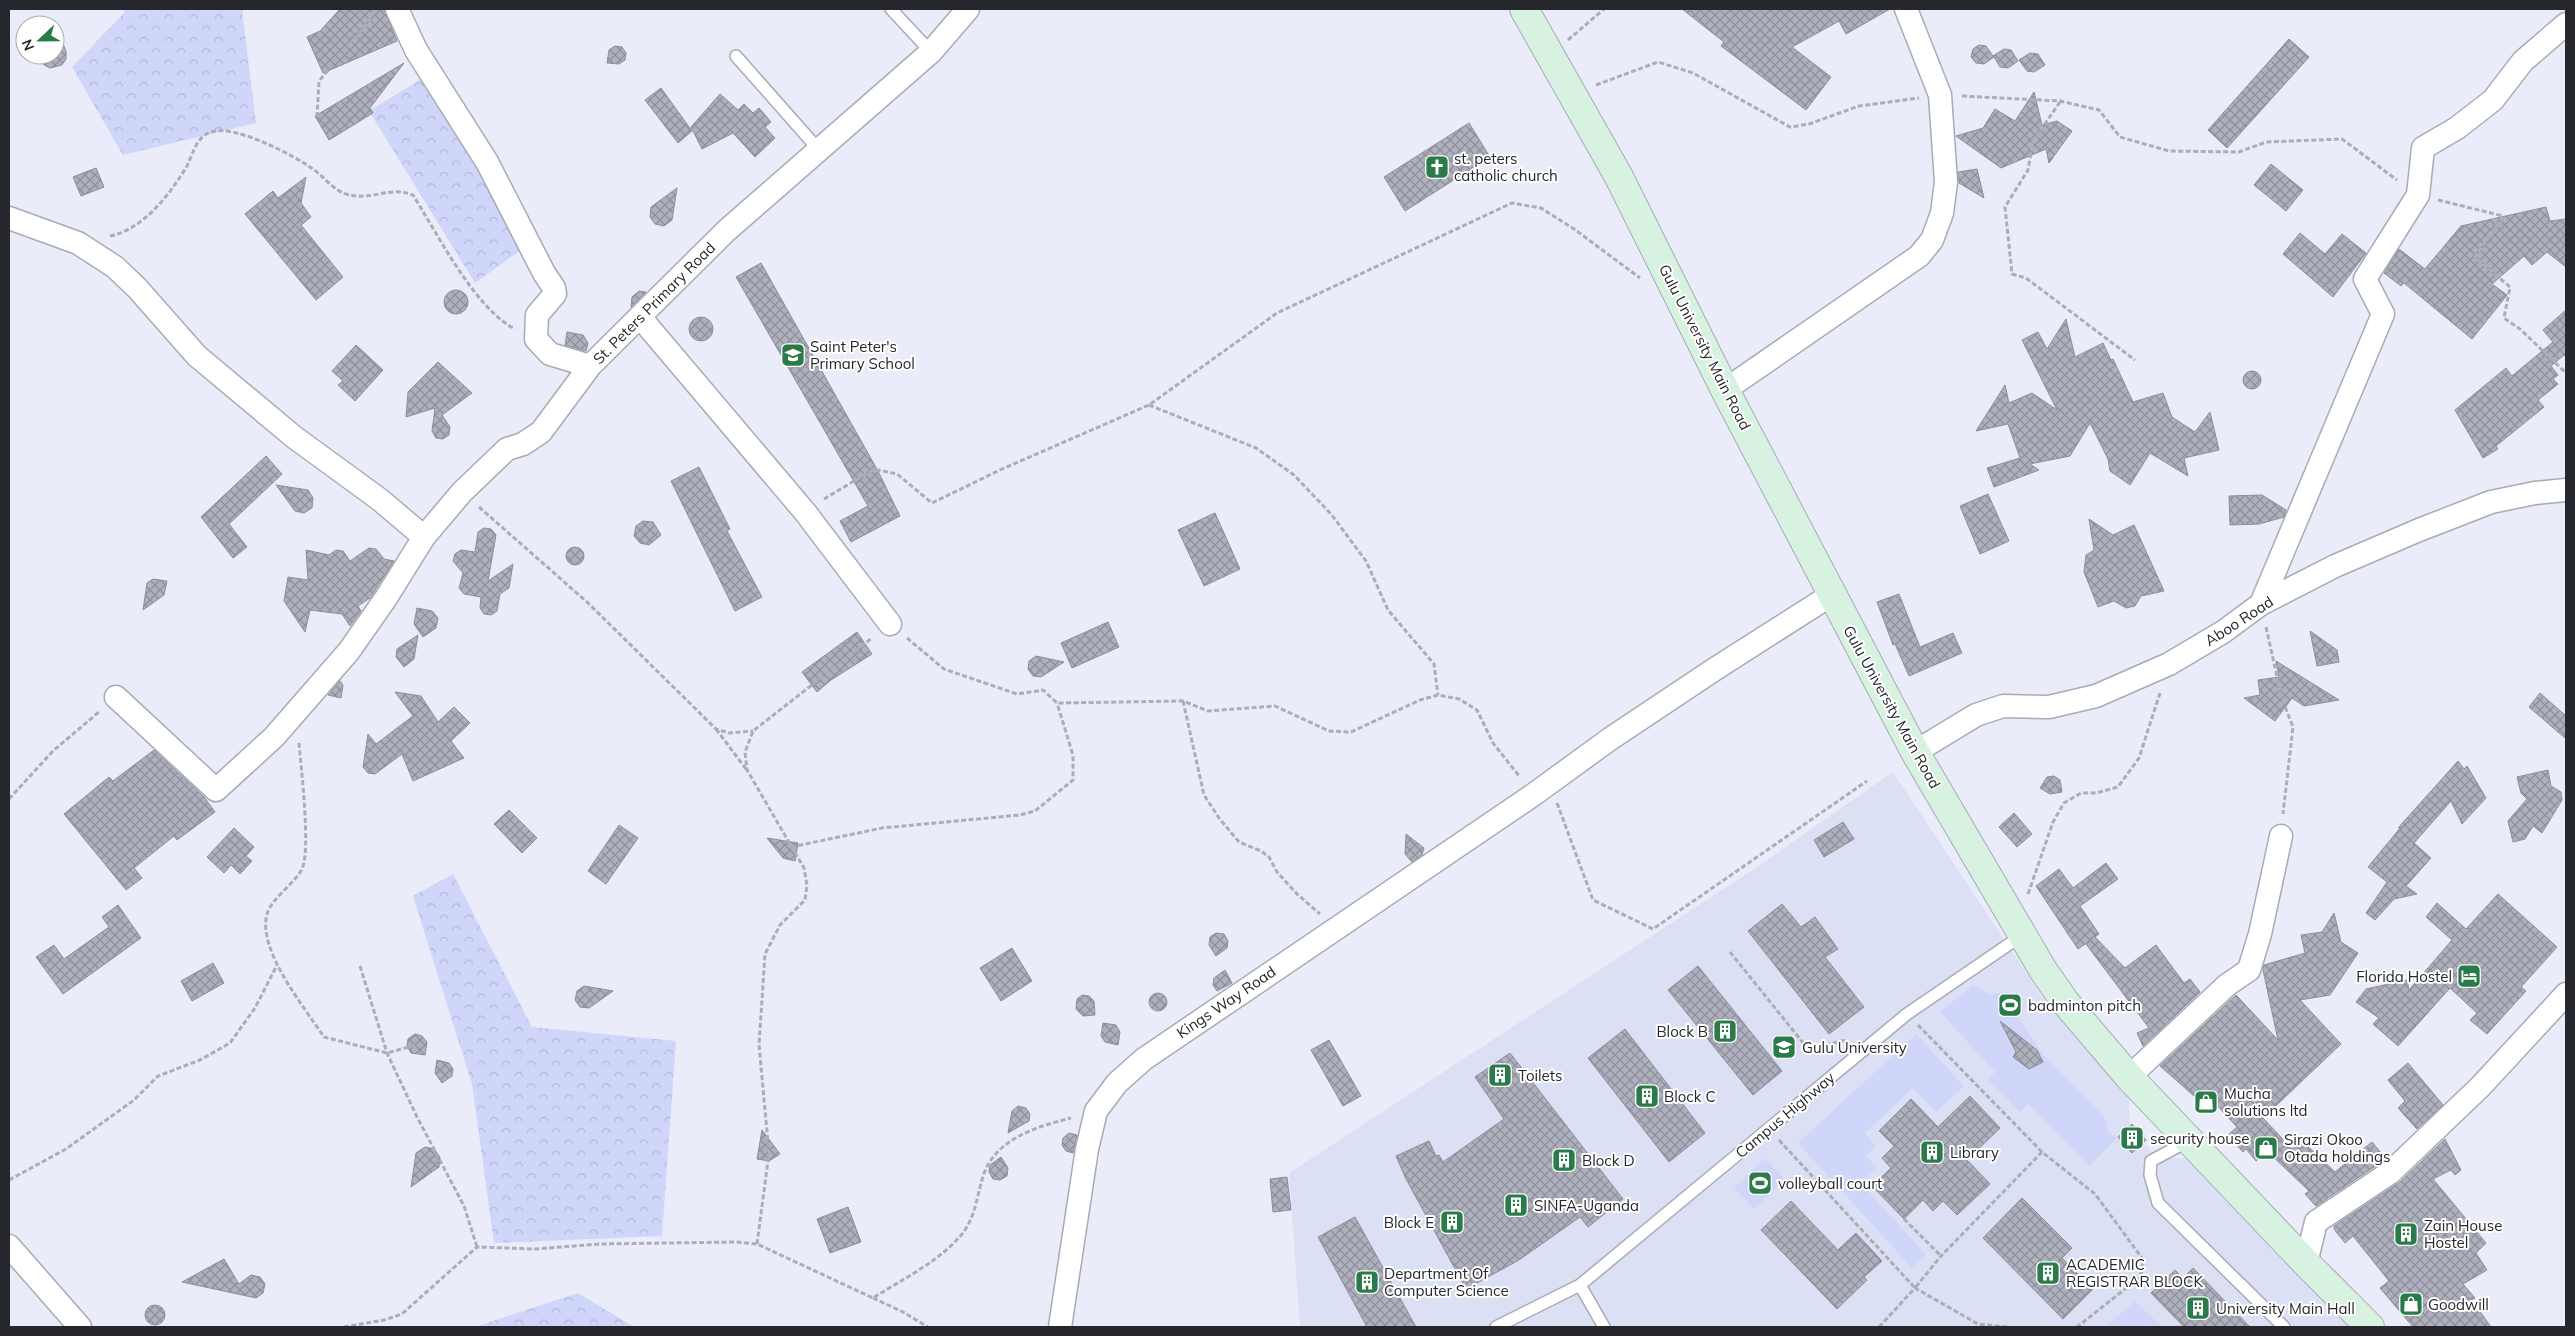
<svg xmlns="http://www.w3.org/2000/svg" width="2575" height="1336" font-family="Mulish,sans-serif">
<defs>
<pattern id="forest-crowns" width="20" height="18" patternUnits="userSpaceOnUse" patternTransform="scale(1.25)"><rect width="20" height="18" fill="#cfd6fa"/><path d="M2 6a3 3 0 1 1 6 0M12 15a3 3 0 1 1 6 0" fill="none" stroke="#b2b8d6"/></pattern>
<pattern id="building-cross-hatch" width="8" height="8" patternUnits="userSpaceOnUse" patternTransform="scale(1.25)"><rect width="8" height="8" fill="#aeb0bd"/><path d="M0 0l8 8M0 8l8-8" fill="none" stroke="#8d8f9a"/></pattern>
</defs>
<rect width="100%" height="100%" fill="#eaecf9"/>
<path fill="#dbe0f4" d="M1893,772L2041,995L2129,1099L2130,1129L2156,1156L2189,1159L2353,1327H1300L1289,1173L1754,869Z"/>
<path fill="#cfd6fa" d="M1973,985L1989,994L1999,993L2010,1005L2044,1056L2104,1117L2109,1133L2118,1137L2089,1166L2028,1104L2020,1112L1988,1079L1995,1072L1940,1012Z
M1916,1034L1964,1086L1936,1112L1913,1088L1865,1133L1876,1146L1866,1156L1877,1168L1861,1183L1926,1255L1912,1268L1798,1143Z
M1765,1158L1785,1179L1754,1209L1734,1188Z
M2135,1301L2162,1327L2107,1325Z"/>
<path fill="url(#forest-crowns)" d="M122,9H242L256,123L123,155L72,67L125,12Z
M441,67L539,237L475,283L369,111Z
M453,874L532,1027L676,1041L662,1236L494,1243L472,1084L413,896Z
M578,1293L634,1327H475Z"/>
<path fill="url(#building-cross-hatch)" stroke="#8c8e9a" d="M340,9H384L397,41L323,73L307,37L320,31Z
M1682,9H1890L1846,34L1839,21L1792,47L1831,77L1806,110L1721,46L1724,42Z
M55,25L66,51V59L62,65L50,68L44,65L41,55H55Z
M2289,39L2309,57L2227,148L2208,130Z
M1979,45L1986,46L1993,56L2004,49L2011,50L2018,61L2008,68L2000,67L1994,57L1984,64L1976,63L1971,57L1973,49Z
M615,46L622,47L626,53L625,60L619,64L607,63L609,50Z
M2030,53L2038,54L2045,65L2034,72L2027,71L2019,60Z
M404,63L370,108L373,113L329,140L315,116Z
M661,88L692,131L678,143L645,100Z
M2034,92L2042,125L2057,121L2072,131L2049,163L2046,149L2001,168L1956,136L1983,128L1995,109L2015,121Z
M720,94L738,110L744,104L753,113L759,108L771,122L765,127L775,138L755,157L733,133L702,149L691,127Z
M1469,123L1490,157L1405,211L1384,177Z
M2271,164L2303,190L2286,211L2254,185Z
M96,168L104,187L81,196L73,177Z
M1977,169L1984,198L1959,183L1958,172Z
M306,177L301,203L311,217L301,225L343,277L316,300L245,214L273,191L278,198Z
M677,188L672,220L664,226L655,224L650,217L651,207Z
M2546,207L2550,221L2566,219V267L2547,252L2532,265L2524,256L2492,284L2507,295L2472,339L2404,283L2401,286L2384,273L2399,249L2425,269L2461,226Z
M2300,233L2325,254L2342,234L2366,253L2333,297L2283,254Z
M761,263L878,471L900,516L851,542L840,521L868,506L736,277Z
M444 302a12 12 0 1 1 24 0a12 12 0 1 1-24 0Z
M639,291L646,292L631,307L632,297Z
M2566,310V357L2564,355L2551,366L2558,375L2553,379L2558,384L2538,400L2544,407L2496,446L2498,449L2483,458L2455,410L2506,368L2512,376L2553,342L2543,330Z
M689 329a12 12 0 1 1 24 0a12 12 0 1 1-24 0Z
M2066,319L2075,357L2103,343L2111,360L2113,359L2133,402L2163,393L2172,417L2195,432L2210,412L2219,450L2184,458L2188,476L2150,453L2130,485L2110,471L2108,459L2090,423L2070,456L2030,464L2039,470L1994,487L1987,468L2020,458L2008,424L1976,431L2005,385L2009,403L2032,393L2057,410L2022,340L2038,332L2047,349Z
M567,332L583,335L588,343L586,351L565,345Z
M356,345L383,370L355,401L338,385L343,381L332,371Z
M438,362L472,393L442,415L450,427L449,435L443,439L436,438L432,431L435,408L406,417L408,392Z
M2243 380a9 9 0 1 1 18 0a9 9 0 1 1-18 0Z
M266,456L282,474L229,524L247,547L233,558L201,517Z
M699,467L730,529L727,531L762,597L735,611L671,481Z
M276,485L308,490L313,498L312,508L304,513L295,511Z
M1988,494L2009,541L1980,554L1960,506Z
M2262,495L2286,510L2284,517L2259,524L2230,525L2229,496Z
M1215,513L1240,569L1204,586L1178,530Z
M2089,519L2113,535L2134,525L2164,591L2141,596L2135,606L2126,608L2114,601L2098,607L2084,572L2086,555L2094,550Z
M643,521L653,522L661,535L649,545L640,543L634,536L636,526Z
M484,528L491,529L496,535L488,581L513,564L509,588L500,594L497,611L491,615L484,614L480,608L481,597L464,594L459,588L463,573L453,561L455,554L461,550L475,552L478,532Z
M566 556a9 9 0 1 1 18 0a9 9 0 1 1-18 0Z
M369,548L376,549L384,559L394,561L370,598L358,606L361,611L350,626L342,614L310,610L305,632L284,601L288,577L308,580L306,550L329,555L336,550L343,551L350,561Z
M153,579L167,581L164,595L143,610L147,583Z
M1899,594L1920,647L1953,633L1962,653L1909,676L1895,644L1893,645L1877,602Z
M417,608L432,611L438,618L436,628L423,637L414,624Z
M1108,622L1119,647L1072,668L1061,643Z
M2310,631L2337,650L2339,662L2317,666Z
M857,632L872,654L831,680L817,692L802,672Z
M418,635L414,659L404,667L396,657L397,649Z
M1036,656L1064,662L1041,677L1033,676L1028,669L1029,661Z
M2276,661L2339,700L2304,706L2292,698L2275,721L2244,698L2260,695L2258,680L2279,677Z
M340,681L343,685L341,698L328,695Z
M395,692L421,696L438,722L454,707L470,723L451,741L464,758L413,781L402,754L375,774L368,773L363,767L368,734L376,744L413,716Z
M2540,693L2566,716V739L2529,707Z
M154,750L204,797L215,812L177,840L174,836L134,868L142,878L126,890L64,814L109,777L113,781Z
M2458,761L2464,769L2467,766L2486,798L2462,824L2451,801L2414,843L2431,858L2406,886L2417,894L2394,899L2375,920L2366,913L2387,882L2368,867L2401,827L2398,828Z
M2548,770L2551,786L2561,792L2562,800L2542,833L2533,826L2525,839L2513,842L2508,821L2527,799L2521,793L2517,777Z
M2054,776L2060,780L2062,792L2050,794L2040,788L2047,777Z
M509,810L537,838L522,853L494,824Z
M2014,813L2032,834L2017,847L1999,827Z
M1843,822L1854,839L1824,857L1814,840Z
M619,825L638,838L606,884L588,871Z
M234,828L254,847L246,856L252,861L240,874L231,865L224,873L207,857Z
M1406,834L1424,848L1422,855L1412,862L1405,854Z
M767,838L798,843L795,861L783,858Z
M2106,863L2118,879L2080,906L2099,934L2095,937L2125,968L2156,945L2184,983L2190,979L2200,992L2143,1046L2137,1033L2149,1028L2086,944L2091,940L2078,949L2036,886L2059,869L2073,888Z
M2498,894L2557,947L2521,987L2526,991L2487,1034L2470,1020L2477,1013L2450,988L2398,1046L2373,1024L2379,1018L2356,1002L2366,989L2407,980L2409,990L2452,940L2426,917L2437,903L2466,929Z
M1782,904L1801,927L1815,917L1838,949L1825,957L1864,1007L1829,1034L1748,931Z
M118,905L141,938L63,994L36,957L54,945L64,959L109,927L102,917Z
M2334,913L2341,942L2358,953L2330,995L2300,1000L2341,1044L2263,1118L2292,1149L2301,1140L2335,1172L2372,1142L2386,1159L2316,1206L2305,1194L2309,1191L2267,1151L2256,1161L2246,1149L2243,1152L2228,1135L2237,1127L2213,1101L2209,1104L2198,1092L2194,1096L2160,1066L2236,995L2278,1040L2263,970L2264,965L2305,953L2301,935L2322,932Z
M1216,933L1224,934L1228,941L1227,948L1216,956L1209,945L1210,937Z
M1012,948L1032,981L1001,1001L980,968Z
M213,963L224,983L192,1001L181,981Z
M1698,966L1782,1071L1753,1095L1668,990Z
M1225,970L1232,983L1217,991L1213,985L1214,978Z
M584,986L613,991L589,1008L580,1007L575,1000L577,991Z
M1149 1002a9 9 0 1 1 18 0a9 9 0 1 1-18 0Z
M1082,995L1089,996L1094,1001L1095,1015L1083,1016L1076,1009L1077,999Z
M2000,1021L2037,1050L2043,1062L2029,1069L2013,1057L2016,1052Z
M1103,1023L1116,1025L1120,1032L1118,1045L1105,1042L1101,1036Z
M1625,1029L1705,1133L1669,1162L1588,1058Z
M415,1034L422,1036L427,1042L425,1055L411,1053L407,1046L408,1039Z
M1329,1040L1361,1096L1343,1106L1311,1050Z
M1510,1053L1623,1199L1588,1227L1580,1217L1519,1260L1466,1289L1406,1179L1396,1156L1429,1141L1436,1156L1439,1155L1443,1162L1504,1119L1475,1077Z
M437,1060L449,1063L453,1069L452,1076L442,1083L435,1073Z
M2408,1063L2443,1105L2417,1129L2398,1108L2405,1101L2388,1080Z
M1970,1096L2000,1128L1967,1160L1990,1184L1957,1215L1943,1201L1933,1211L1923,1200L1904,1219L1872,1186L1891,1168L1882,1158L1894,1146L1879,1131L1911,1099L1938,1127Z
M1018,1106L1026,1108L1030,1114L1029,1121L1008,1133L1012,1111Z
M2132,1124L2146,1140L2132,1153L2118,1137Z
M762,1130L780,1154L769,1161L757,1159Z
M1069,1133L1077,1135L1073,1153L1066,1151L1062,1145L1063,1138Z
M2445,1139L2461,1170L2455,1175L2451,1170L2433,1179L2486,1243L2476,1253L2487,1270L2463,1284L2475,1298L2472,1300L2491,1327H2413L2380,1288L2389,1281L2353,1236L2345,1243L2334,1229V1226L2400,1182Z
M425,1147L434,1149L440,1157L439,1167L411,1187L416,1153Z
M1001,1157L1008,1168L1007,1176L1000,1180L993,1179L989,1172L990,1165Z
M1287,1177L1291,1210L1273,1212L1270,1179Z
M2022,1198L2072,1248L2062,1258L2093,1289L2063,1319L1983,1238Z
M1791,1201L1838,1250L1856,1233L1882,1261L1864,1277L1867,1280L1837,1309L1761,1230Z
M848,1207L861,1242L830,1253L817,1219Z
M1355,1217L1416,1327H1367L1318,1237Z
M224,1259L239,1284L251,1275L260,1277L265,1284L263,1293L256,1298L182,1282Z
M2193,1268L2250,1327H2184L2151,1293L2175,1270L2183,1278Z
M145 1315a10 10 0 1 1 20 0a10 10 0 1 1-20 0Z"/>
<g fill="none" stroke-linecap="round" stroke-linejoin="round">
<g stroke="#a8abb7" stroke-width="14">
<path id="lane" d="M891,9L931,52
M736,56L819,150
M2190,1140L2151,1161L2150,1175L2158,1203L2284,1327
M1580,1285L1604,1327
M1496,1327L1580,1285L1907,1014L2021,936"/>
</g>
<g stroke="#a8abb7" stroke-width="25">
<path id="street" d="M397,9L416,50L487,162L544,273L554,288L555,294L537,315L536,339L550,354L590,366
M9,218L78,243L115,267L137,288L197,356L294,437L379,499L424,537
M640,317L805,512L890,624
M1725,390L1919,256L1932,240L1942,213L1946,182L1940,95L1906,9
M2261,604L2383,314L2365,279L2418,195L2423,148L2457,128L2493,100L2523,61L2566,24
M116,697L216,790L274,737L349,651L386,598L424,537L462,492L507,449L523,444L541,432L590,366L726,231L931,52L968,9
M1915,752L1976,715L2003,706L2049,707L2096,696L2169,664L2223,632L2261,604L2335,566L2419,530L2491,502L2535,493L2566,490
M2129,1077L2227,985L2249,970L2260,934L2281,836
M9,1246L80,1327
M2306,1263L2316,1222L2391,1172L2480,1087L2566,994
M1060,1327L1087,1149L1096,1111L1117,1083L1144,1059L1533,795L1610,739L1715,669L1831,595"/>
</g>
<g stroke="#a8abb7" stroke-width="30">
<path id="secondary" d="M1524,9L1619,177L1725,390L1915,752L2043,970L2066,1003L2129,1077L2306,1263L2370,1327"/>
</g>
<path stroke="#abadb7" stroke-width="3" stroke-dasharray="5 2.5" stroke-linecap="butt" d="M1568,40L1604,9
M1596,85L1658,62L1693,73L1790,127L1809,124L1859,106L1919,98
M1962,96L2060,101L2099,110L2120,137L2169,151L2239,152L2266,142L2342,139L2397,180
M2060,102L2033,141L2028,170L2005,207L2012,274L2026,278L2135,360
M317,117L319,81L369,21L374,11
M2438,200L2503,216L2475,257L2510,287L2504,318L2520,329L2566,373
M110,236C144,229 170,194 187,166C193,154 196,137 211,132C235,124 293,155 313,169C323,176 332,188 343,193C371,203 388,185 413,195C437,233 475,309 515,329
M1149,405L1256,448L1294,475L1331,514L1366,561L1388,610L1434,664L1438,695
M824,499L874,469L897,474L932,503L1002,469L1149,405L1277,313L1512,203L1541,208L1574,229L1640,278
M479,507L587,602L716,729L729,733L753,731
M2266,627L2282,699L2293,727L2283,814
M907,638L944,669L1017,694L1043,690L1057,703L1183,701L1208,711L1275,706L1329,731L1351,732L1420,700L1438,695L1459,699L1477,710L1493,743L1520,777
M1183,701L1204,795L1219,818L1239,842L1261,851L1269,857L1277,872L1297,894L1320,914
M716,729L746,769
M299,743C301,768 311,849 302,869C295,883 271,899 267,914C257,950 305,1008 324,1037L387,1053L420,1044
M9,799L53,751L100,711
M1557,803L1593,900L1653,929L1867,781
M791,847L882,828L1020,815L1035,811L1073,780V755L1057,703
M2028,894L2053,822L2064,803L2081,793H2096L2118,787L2139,758L2160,693
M1730,952L1808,1049L1846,1040
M360,966L387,1053L417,1117L464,1206L477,1247
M1918,1025L2042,1152L2095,1194L2142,1258L2143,1268L2139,1278L2077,1327
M1779,1140L1915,1288L1941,1256L2042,1152
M9,1180L66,1149L134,1100L158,1076L200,1060L230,1043L255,1008L277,965
M1904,1219L1941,1256
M757,1244L769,1153L759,1045L765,954L780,925L805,900L807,885L804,868L747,770L745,752L753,731L872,638
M873,1298L903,1312L928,1327
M344,1327L384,1320L402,1314L477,1247L535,1249L599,1244L736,1242L757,1244L873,1298C904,1278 943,1260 965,1230C975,1215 977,1197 982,1180C992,1140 1035,1127 1071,1118
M1879,1327L1915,1288L1978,1324L2008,1327"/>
<use href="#lane" stroke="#fff" stroke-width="11"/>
<use href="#street" stroke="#fff" stroke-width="22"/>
<use href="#secondary" stroke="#d7f2e0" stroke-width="28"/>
</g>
<defs>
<g id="church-square" transform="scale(1.25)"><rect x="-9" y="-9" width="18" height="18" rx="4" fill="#2b7a4a" stroke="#fff"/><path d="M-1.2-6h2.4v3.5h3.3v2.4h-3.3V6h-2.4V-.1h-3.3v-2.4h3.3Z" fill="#fff"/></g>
<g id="school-square" transform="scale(1.25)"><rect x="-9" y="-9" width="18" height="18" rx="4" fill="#2b7a4a" stroke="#fff"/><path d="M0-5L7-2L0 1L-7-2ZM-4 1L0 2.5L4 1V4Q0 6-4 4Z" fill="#fff"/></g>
<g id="hotel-square" transform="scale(1.25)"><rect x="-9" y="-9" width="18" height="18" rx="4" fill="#2b7a4a" stroke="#fff"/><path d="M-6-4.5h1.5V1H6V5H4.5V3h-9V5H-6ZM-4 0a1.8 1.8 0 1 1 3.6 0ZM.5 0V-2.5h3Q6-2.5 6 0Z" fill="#fff"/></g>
<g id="stadium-square" transform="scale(1.25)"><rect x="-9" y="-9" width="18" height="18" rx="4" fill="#2b7a4a" stroke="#fff"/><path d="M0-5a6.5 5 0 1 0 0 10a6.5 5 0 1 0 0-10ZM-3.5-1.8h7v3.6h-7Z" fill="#fff"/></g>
<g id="building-square" transform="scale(1.25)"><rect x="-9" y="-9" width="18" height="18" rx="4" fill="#2b7a4a" stroke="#fff"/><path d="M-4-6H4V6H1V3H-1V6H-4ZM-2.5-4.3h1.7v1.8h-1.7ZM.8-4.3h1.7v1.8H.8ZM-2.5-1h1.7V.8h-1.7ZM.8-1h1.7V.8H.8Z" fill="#fff"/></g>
<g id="university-square" transform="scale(1.25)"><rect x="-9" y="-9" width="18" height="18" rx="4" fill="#2b7a4a" stroke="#fff"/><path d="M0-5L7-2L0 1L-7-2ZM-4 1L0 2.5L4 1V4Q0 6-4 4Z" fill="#fff"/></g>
<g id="shop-square" transform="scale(1.25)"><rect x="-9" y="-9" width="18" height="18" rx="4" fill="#2b7a4a" stroke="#fff"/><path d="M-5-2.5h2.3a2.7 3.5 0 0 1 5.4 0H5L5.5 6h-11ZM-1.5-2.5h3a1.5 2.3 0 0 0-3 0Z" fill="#fff"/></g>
</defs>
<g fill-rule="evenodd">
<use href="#church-square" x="1437" y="167"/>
<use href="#school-square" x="793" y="355"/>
<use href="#hotel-square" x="2469" y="976"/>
<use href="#stadium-square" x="2010" y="1005"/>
<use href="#building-square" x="1725" y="1031"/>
<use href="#university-square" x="1784" y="1047"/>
<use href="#building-square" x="1500" y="1075"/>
<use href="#building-square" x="1647" y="1096"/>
<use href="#shop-square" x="2206" y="1102"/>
<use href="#building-square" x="2132" y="1138"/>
<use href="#shop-square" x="2266" y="1148"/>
<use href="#building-square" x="1932" y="1152"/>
<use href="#building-square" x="1564" y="1160"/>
<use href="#stadium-square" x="1760" y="1183"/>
<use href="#building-square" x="1516" y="1205"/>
<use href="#building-square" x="1452" y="1222"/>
<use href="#building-square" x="2406" y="1234"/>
<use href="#building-square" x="2048" y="1273"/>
<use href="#building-square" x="1367" y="1282"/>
<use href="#shop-square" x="2411" y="1304"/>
<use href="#building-square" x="2198" y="1308"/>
</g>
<g text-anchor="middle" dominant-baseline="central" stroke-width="4" stroke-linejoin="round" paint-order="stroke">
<g font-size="15" fill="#26272c" stroke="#fff" text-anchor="start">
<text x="1454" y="158">st. peters<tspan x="1454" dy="17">catholic church</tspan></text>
<text x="810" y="346">Saint Peter's<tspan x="810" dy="17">Primary School</tspan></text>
<text x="2452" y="976" text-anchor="end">Florida Hostel</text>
<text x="2028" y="1005">badminton pitch</text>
<text x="1708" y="1031" text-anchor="end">Block B</text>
<text x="1802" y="1047">Gulu University</text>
<text x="1518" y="1075">Toilets</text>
<text x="2224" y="1093">Mucha<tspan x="2224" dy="17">solutions ltd</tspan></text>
<text x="1664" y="1096">Block C</text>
<text x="2150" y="1138">security house</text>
<text x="2284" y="1139">Sirazi Okoo<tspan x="2284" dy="17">Otada holdings</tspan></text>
<text x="1950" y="1152">Library</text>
<text x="1582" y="1160">Block D</text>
<text x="1778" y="1183">volleyball court</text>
<text x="1534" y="1205">SINFA-Uganda</text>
<text x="1434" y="1222" text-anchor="end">Block E</text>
<text x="2424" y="1225">Zain House<tspan x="2424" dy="17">Hostel</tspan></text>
<text x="2066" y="1264">ACADEMIC<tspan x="2066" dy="17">REGISTRAR BLOCK</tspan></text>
<text x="1384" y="1273">Department Of<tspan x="1384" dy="17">Computer Science</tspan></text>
<text x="2428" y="1304">Goodwill</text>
<text x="2216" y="1308">University Main Hall</text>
</g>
<g font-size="15" fill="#26272c" stroke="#fff">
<text transform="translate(654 303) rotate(-45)">St. Peters Primary Road</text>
<text transform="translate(1705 347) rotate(63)">Gulu University Main Road</text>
<text transform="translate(2239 621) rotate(-33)">Aboo Road</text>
<text transform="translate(1892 707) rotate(61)">Gulu University Main Road</text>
<text transform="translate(1226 1002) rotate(-34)">Kings Way Road</text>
<text transform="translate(1785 1115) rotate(-40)">Campus Highway</text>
</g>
</g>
<rect width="2575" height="1336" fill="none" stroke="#26272c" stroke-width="20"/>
<g transform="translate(40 40) rotate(248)"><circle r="24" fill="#ffffff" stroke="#a8a9ab"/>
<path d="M0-4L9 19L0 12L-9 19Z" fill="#2b7a4a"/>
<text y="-8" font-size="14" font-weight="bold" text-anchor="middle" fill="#26272c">N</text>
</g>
</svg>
